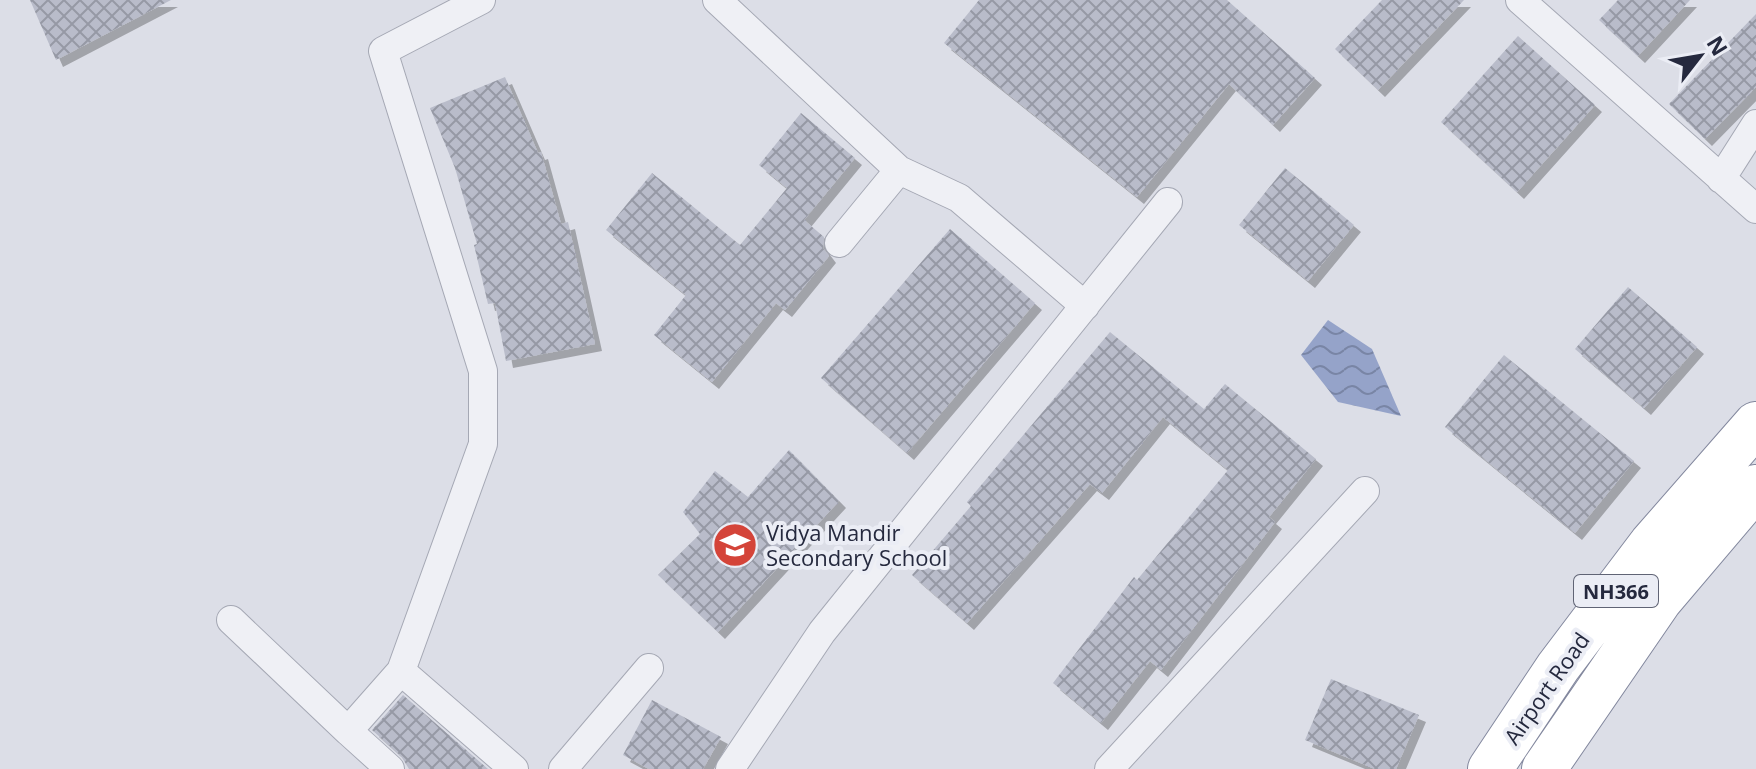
<svg xmlns="http://www.w3.org/2000/svg" width="1756" height="769" font-family="'Open Sans',sans-serif">
<defs>
<pattern id="water-waves" width="16" height="10" patternUnits="userSpaceOnUse" patternTransform="scale(2)"><rect width="16" height="10" fill="#95a3c9"/><path d="M0 5q4-4 8 0t8 0" fill="none" stroke="#7985a5"/></pattern>
<pattern id="building-cross-hatch" width="8" height="8" patternUnits="userSpaceOnUse" patternTransform="scale(2)"><rect width="8" height="8" fill="#b9bcca"/><path d="M0 0l8 8M0 8l8-8" fill="none" stroke="#9699a5"/></pattern>
<filter id="shadow"><feDropShadow dx="7" dy="7" stdDeviation="0" flood-color="#0004"/></filter>
</defs>
<rect width="100%" height="100%" fill="#dcdee7"/>
<path fill="url(#water-waves)" d="M1328,320L1372,349L1401,416L1338,402L1301,355Z"/>
<path fill="url(#building-cross-hatch)" filter="url(#shadow)" d="M30,0H171L56,60Z
M979,0H1227L1315,78L1273,125L1229,84L1137,197L944,43Z
M1382,0H1464L1378,90L1335,49Z
M1618,0H1690L1638,56L1599,20Z
M1756,14V87L1705,139L1669,104Z
M1518,36L1595,105L1517,192L1441,122Z
M505,77L538,153L541,152L561,224L568,222L595,344L506,361L495,303L488,304L474,245L477,244L455,168L430,108Z
M801,113L855,158L804,220L824,237L823,248L829,256L785,310L776,303L712,382L654,335L686,295L606,230L652,173L740,245L787,188L759,165Z
M1285,168L1354,225L1308,281L1239,225Z
M950,229L1035,303L907,453L821,378Z
M1628,287L1697,347L1644,408L1575,349Z
M1110,332L1204,409L1225,384L1316,459L1269,517L1275,522L1161,670L1150,661L1101,723L1053,683L1134,577L1137,580L1228,470L1163,417L1102,493L1090,484L967,623L912,575L971,506L967,502Z
M1504,355L1634,461L1575,533L1445,427Z
M789,450L839,501L718,632L658,575L700,534L683,512L715,471L748,497Z
M1331,679L1419,715L1396,769H1375L1305,740Z
M403,695L488,769H409L401,756L372,730Z
M652,700L721,737L703,769H649L623,755Z"/>
<g fill="none" stroke-linecap="round" stroke-linejoin="round">
<g stroke="#a5a8b4" stroke-width="30">
<path id="street" d="M717,0L899,170L959,198L1085,306
M1520,0L1756,209
M1721,179L1756,124
M839,243L899,170
M231,620L348,731
M401,671L483,444V371L383,51L481,0
M390,769L348,731L401,671L514,769
M563,769L649,668
M730,769L822,632L1168,202
M1109,769L1365,491"/>
</g>
<g stroke="#83889e" stroke-width="46">
<path id="highway" d="M1490,769L1558,667L1651,544L1756,424
M1544,769L1660,600L1756,487"/>
</g>
<use href="#street" stroke="#eff0f5" stroke-width="28"/>
<use href="#highway" stroke="#fff" stroke-width="44"/>
</g>
<defs>
<g id="school-disc" transform="scale(2.3)"><circle r="9.5" fill="#d44439" stroke="#ebedf5"/><path d="M0-5L7-2L0 1L-7-2ZM-4 1L0 2.5L4 1V4Q0 6-4 4Z" fill="#fff"/></g>
</defs>
<g fill-rule="evenodd">
<use href="#school-disc" x="735" y="545"/>
</g>
<g text-anchor="middle" dominant-baseline="central" stroke-width="8" stroke-linejoin="round" paint-order="stroke">
<rect fill="#ebedf5" stroke="#606475" stroke-width="2" x="1574" y="575" width="84" height="32" rx="6"/>
<g font-size="20" font-weight="bold" fill="#25293e">
<text x="1616" y="591">NH366</text>
</g>
<g font-size="22" fill="#25293e" stroke="#ebedf5" text-anchor="start">
<text x="766" y="532">Vidya Mandir<tspan x="766" dy="25">Secondary School</tspan></text>
</g>
<g font-size="22" fill="#25293e" stroke="#ebedf5">
<text transform="translate(1546 688) rotate(-55)">Airport Road</text>
</g>
</g>
<g transform="translate(1700 56) rotate(59)" stroke="#ebedf5" stroke-width="6" paint-order="stroke">
<path d="M0-6L14 30L0 20L-14 30Z" fill="#25293e"/>
<text y="-12" font-size="22" font-weight="bold" text-anchor="middle" fill="#25293e">N</text>
</g>
</svg>
